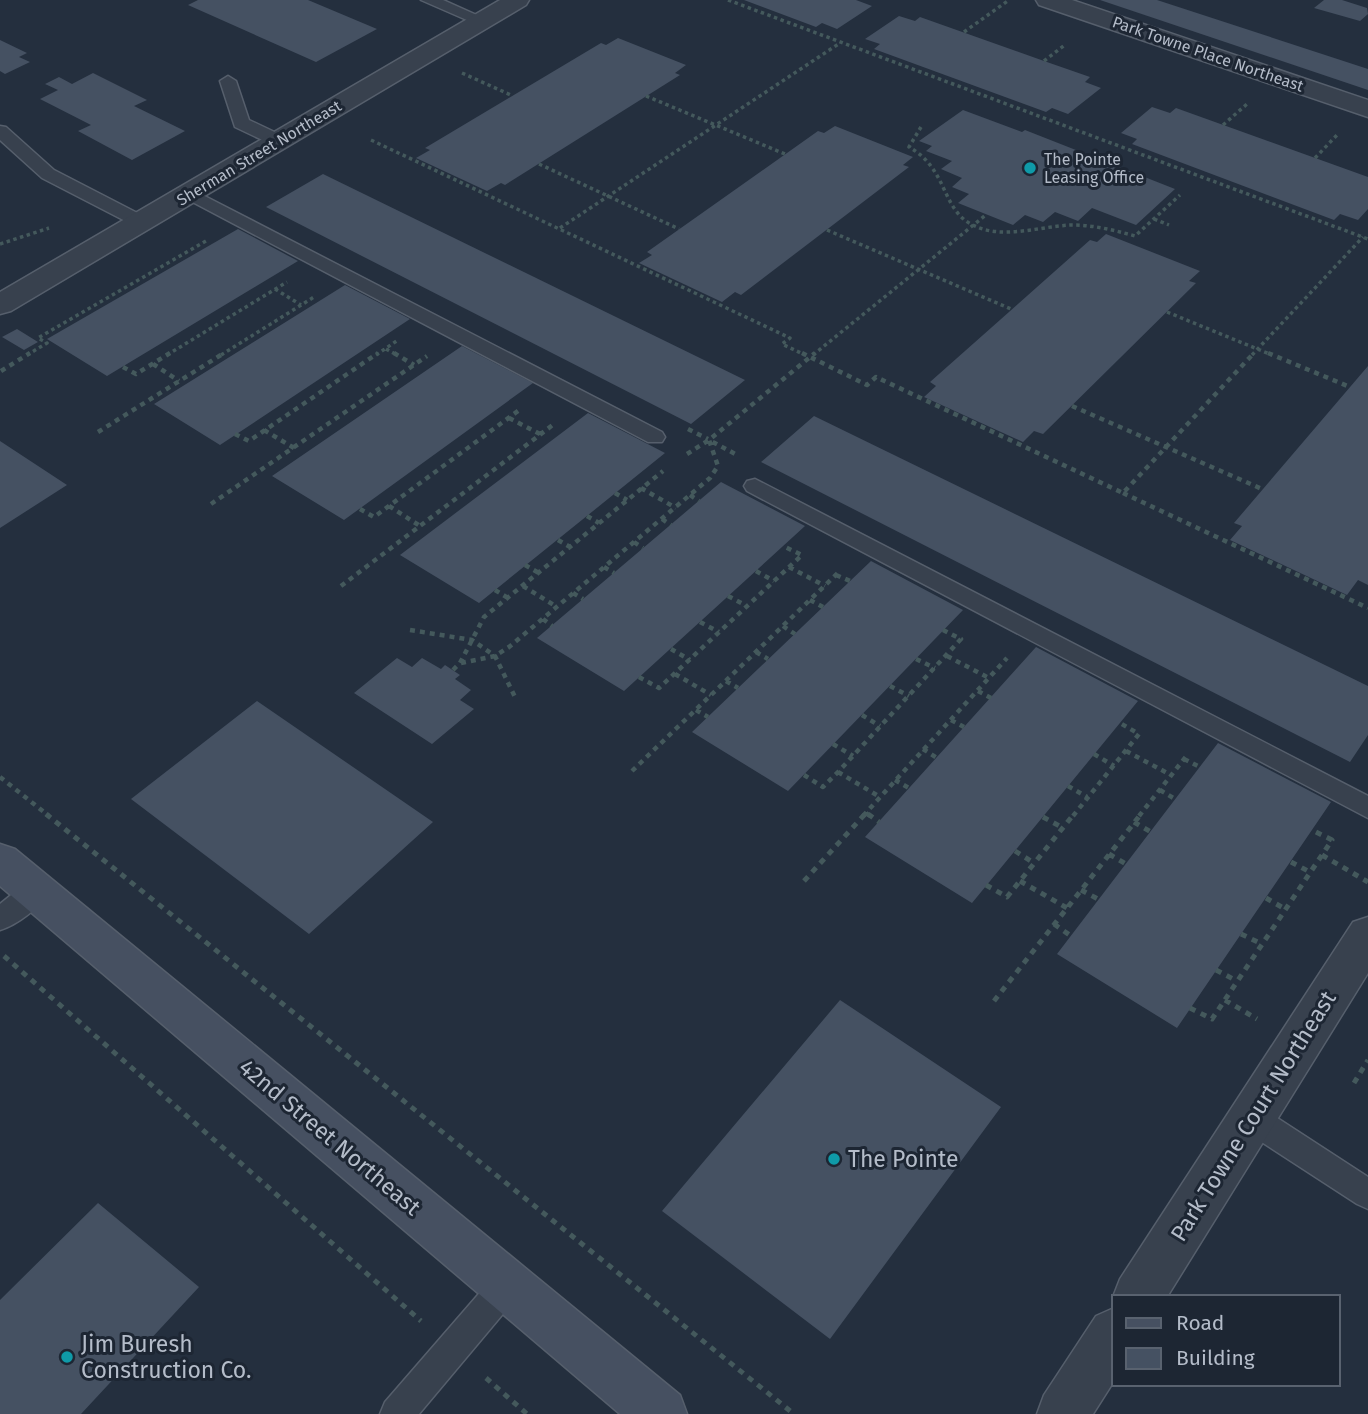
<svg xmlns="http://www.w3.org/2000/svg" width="1368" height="1414" font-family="'Fira Sans',sans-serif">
<rect width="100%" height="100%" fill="#242f3e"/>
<path fill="#455162" d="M198,0H308L377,29L316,62L188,5Z
M744,0H856L872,6L837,29L822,23L816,27Z
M1100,0H1157L1368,69V90Z
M1324,0H1342L1367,8L1368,14L1360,21L1314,8Z
M899,16L915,21L920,17L1044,61L1090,77L1085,82L1101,88L1068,114L1052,108L1046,112L874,49L880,44L865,39Z
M618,38L686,65L675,73L680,75L505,185L501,183L487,191L416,158L430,150L425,148L601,43L606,45Z
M0,40L27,53L19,57L30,62L5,74L0,71Z
M93,73L147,100L134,106L185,131L132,160L78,131L91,125L40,99L58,90L45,84L59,77L72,84Z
M1152,107L1170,113L1176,108L1368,177V209L1358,220L1340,214L1334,220L1132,144L1137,139L1121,133Z
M963,110L1022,132L1025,130L1175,189L1136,225L1092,208L1078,221L1055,212L1043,222L1025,215L1013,225L958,203L969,194L952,187L962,178L941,169L952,161L926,151L932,146L919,141Z
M835,126L913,157L903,165L909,167L741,295L735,292L722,302L639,263L652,255L647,252L818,131L824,133Z
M323,174L745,380L691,424L266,207Z
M238,229L298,261L107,376L47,339Z
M1106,234L1200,271L1189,281L1196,283L1043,434L1034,431L1023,442L924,397L936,386L930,382L1090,240L1097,242Z
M345,285L410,319L220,445L154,404Z
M17,329L38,342L24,350L2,337Z
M462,346L533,383L344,520L272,476Z
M1368,366V585L1358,580L1347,595L1230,540L1242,526L1234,523Z
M588,413L665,453L479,603L400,555Z
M814,416L1368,686V735L1350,762L761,462Z
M0,441L67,485L0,528Z
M721,482L805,526L624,691L537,638Z
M871,561L963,610L788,791L692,732Z
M1036,647L1138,701L972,903L865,837Z
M397,658L412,667L422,658L441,669L445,665L460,675L455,679L471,690L460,700L474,709L432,744L354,693Z
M257,701L433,822L309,934L131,799Z
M1218,743L1331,802L1177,1028L1057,954Z
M840,1000L1001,1107L830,1339L662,1211Z
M98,1203L199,1287L81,1414H0V1300Z"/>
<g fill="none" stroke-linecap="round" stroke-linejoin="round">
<g stroke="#565f6c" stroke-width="3">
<path id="lane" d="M421,0H443L490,21L488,24H476Z
M228,76L236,81L249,120L285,137L288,141L285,145H273L235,127L220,81Z
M0,126L6,127L54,170L147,218L150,222L147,226H135L42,178L0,140Z
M189,188L662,432L665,437L662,442H648L183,197L180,193L183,189Z
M755,479L1368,796V818L747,491L744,486L747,481Z
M36,880L46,883L49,891C41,907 17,925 0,930V904L26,883Z
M1251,1104L1262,1108L1368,1177V1209L1357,1204L1240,1128L1236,1118L1240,1108Z
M507,1269L518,1274L523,1285L518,1296L419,1414H380L385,1402L496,1274Z"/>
</g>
<g stroke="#565f6c" stroke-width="3">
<path id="street" d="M500,0H529L526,5L11,311L0,314V292Z
M1036,0H1072L1368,100V117L1039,5Z
M1368,917V973L1167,1297H1114V1301L1113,1297L1120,1279L1353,922Z
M1114,1308V1381L1093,1414H1037L1044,1395L1096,1316Z"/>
</g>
<g stroke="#565f6c" stroke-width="3">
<path id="secondary" d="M0,844L15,849L680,1395L687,1414H620L0,886Z"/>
</g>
<path stroke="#44595c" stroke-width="3.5" stroke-dasharray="3.5 3.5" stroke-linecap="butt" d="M728,0L1368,239
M964,32L1009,0
M1044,61L1066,44
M462,73L513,96
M646,96L785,154
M1223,125L1247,104
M921,127L909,147C948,169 941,208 971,224C1001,241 1039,226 1072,225C1093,225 1114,230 1135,236L1180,195
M371,140L790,338L782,344L805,355
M1315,158L1337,135
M539,164L679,229
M1154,219L1169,225
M560,228L840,43
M827,230L1011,309
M0,244L49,228
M275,289L301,305
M1167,312L1272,355
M386,349L397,355
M27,355L47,343L38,338L206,241
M167,355L287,282
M221,355L314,297
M376,355L398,340
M813,355L987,214
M1252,355L1363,237"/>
<path stroke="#44595c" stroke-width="4.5" stroke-dasharray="5 5" stroke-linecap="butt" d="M394,353L414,365
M802,353L867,385L876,377L1123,493L1254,353
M1268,353L1350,387
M153,364L179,381
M123,367L136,374L170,353
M1,371L30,353
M1072,406L1262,489
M509,418L540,434
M688,429L708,439
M264,430L294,448
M98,432L224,353
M235,434L249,441L378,353
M687,454L709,440L815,353
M641,488L676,508
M615,493L627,500
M1123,493L1368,608
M690,495L699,501
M211,504L427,356
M389,506L420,526
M360,509L374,517L522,408
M587,516L599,523
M662,519L671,525
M558,540L570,547
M634,542L643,548
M525,565L539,573
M604,567L614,573
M789,567L825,586
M756,571L774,581
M836,575L850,581
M341,586L554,424
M523,586L557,607
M495,590L508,598
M573,593L583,599
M728,596L747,606
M810,600L823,607
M543,619L552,626
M700,622L719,632
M783,626L795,634
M410,630L472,640L495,656L516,699
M671,649L690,660
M756,652L768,659
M947,656L989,678
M916,659L935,668
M461,663L495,656L509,647L710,478L718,466L709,440L739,456
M453,670L460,663L484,617L663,471
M675,674L711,695
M639,677L659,688L802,555L783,546
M726,681L738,688
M890,686L909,696
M978,691L991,698
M696,710L708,717
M862,715L880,726
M951,720L964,727
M833,744L853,756
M923,749L937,758
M1126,751L1171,775
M1094,754L1114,766
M1184,759L1200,767
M632,771L841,570
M838,772L880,797
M804,775L823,787L838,772L961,639L943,630
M0,777L49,816
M895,780L909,788
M1068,786L1087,797
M1160,790L1175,799
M866,813L870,816
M863,816L1007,658
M1073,816L1139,734L1120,723
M1139,816L1188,754"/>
<path stroke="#44595c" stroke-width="5" stroke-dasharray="6 6" stroke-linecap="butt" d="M46,814L794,1414
M868,814L879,822
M1043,817L1063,828
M1134,822L1151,832
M1015,851L1034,863
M1109,854L1126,864
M1322,855L1368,882
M1291,862L1310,872
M804,881L865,814
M1020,881L1067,908
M986,885L1007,897L1074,814
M1081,890L1098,899
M1266,898L1285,909
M1054,924L1071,936
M1241,934L1262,944
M4,956L421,1321
M1216,970L1237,981
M1225,1000L1257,1019
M994,1001L1141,814
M1190,1008L1212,1019L1332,840L1312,830
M1354,1083L1368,1060
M486,1378L527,1414"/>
<use href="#lane" fill="#38414e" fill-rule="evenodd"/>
<use href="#street" fill="#38414e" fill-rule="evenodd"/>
<use href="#secondary" fill="#465061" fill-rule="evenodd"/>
</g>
<g fill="#0f9aa8" stroke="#1d2633" stroke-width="2.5">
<circle cx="1030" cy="168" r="7"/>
<circle cx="834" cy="1159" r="7"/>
<circle cx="67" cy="1357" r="7"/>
</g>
<g text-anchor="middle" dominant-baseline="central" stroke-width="6" stroke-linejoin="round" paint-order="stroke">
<g font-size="16" fill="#b4bcc9" stroke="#1d2633">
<text transform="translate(1208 54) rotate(19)">Park Towne Place Northeast</text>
<text transform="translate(259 153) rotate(-31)">Sherman Street Northeast</text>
</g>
<g font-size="16" fill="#b4bcc9" stroke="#1d2633" text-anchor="start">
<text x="1044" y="159">The Pointe<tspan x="1044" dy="18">Leasing Office</tspan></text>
</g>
<g font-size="23" fill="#b4bcc9" stroke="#1d2633">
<text transform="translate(1253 1116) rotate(-58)">Park Towne Court Northeast</text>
<text transform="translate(330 1137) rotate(40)">42nd Street Northeast</text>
</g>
<g font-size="23" fill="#b4bcc9" stroke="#1d2633" text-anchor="start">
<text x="848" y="1159">The Pointe</text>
<text x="81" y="1344">Jim Buresh<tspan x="81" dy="26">Construction Co.</tspan></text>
</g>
</g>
<rect x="1112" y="1295" width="228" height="91" fill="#1d2633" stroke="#59626f" stroke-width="2"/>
<rect x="1126" y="1318" width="35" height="10" fill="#465061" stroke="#59626f" stroke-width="2"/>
<text x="1176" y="1330" font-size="21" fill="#b4bcc9">Road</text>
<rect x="1126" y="1348" width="35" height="21" fill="#455162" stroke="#59626f" stroke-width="2"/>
<text x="1176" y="1365" font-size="21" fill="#b4bcc9">Building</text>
</svg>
